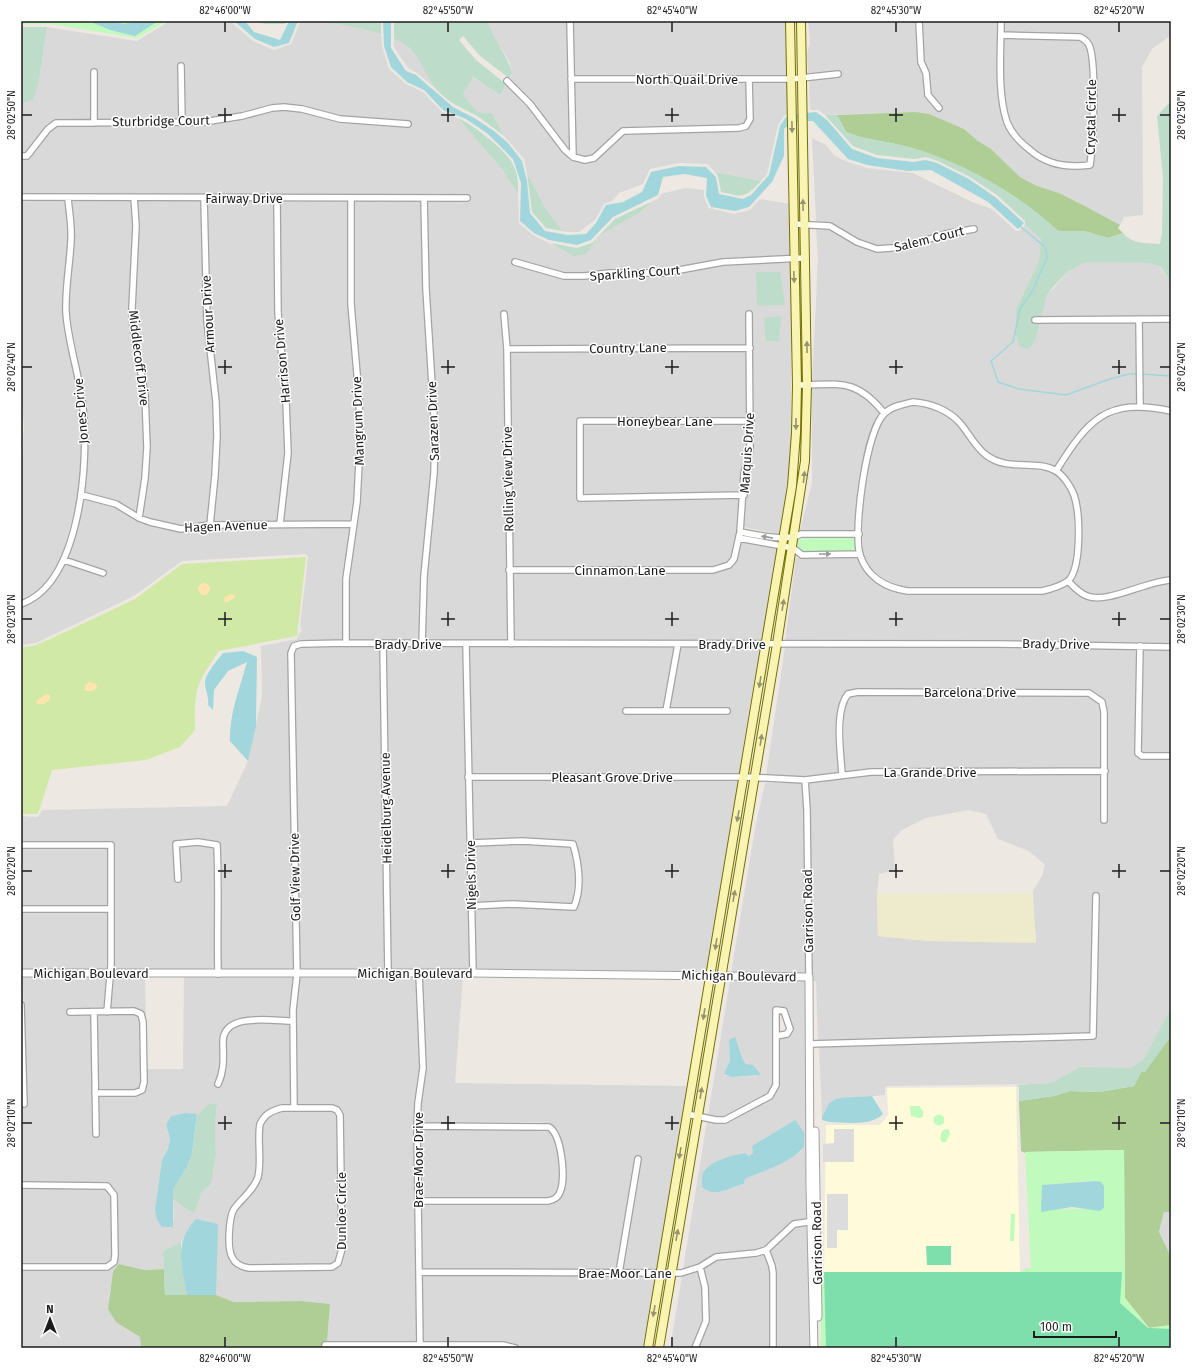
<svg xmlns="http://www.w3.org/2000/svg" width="1192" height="1369" font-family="'Fira Sans',sans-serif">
<rect width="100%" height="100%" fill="#eee8e2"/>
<path fill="#dad9d9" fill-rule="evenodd" d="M170,21H230L253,41L274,50L291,44L300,23L327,22L362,28L381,34L382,46L389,69L406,84L423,92L442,112L458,118L502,169L518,194L519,223L533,235L553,245L586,254L599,236L639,213L653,201L659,198L661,194L685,188L704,190V197L709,208L734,214L750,210L760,199L790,204L791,255L723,259L663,270H609L584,273H564L513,258L511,264L564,279H584L609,277L663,276L723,265L791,262V473L779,534L743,527L747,474L752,449L753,425L752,311H747V345L567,346H509L507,311H502L504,349L508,640L425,641L426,577L434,513L438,432L429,289L427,201L470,202V195L21,194V160L29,158L50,132L56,126L204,125L242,119L272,111L284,110L301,112L340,123L411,128V121L341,116L303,106L284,104H271L225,116L185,119L184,63H178L179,119H97V69H91L92,119L52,121L46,127L26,153H21V103L39,81L47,27L137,41Z
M487,21H567L570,150L540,111L509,78L512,72L509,61L491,32Z
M573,21H787L789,76H573Z
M808,21H916L918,62L924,75L925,95L939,112L943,108L931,94L929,73L924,61L922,21H998L999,96L1007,128L1018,144L1033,157L1057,168L1074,170L1090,168L1093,165L1096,148L1095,56L1092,45L1089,39L1080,34L1004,32V21H1171V35L1152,49L1142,67L1143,215L1124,217L1120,225L1085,206L1059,193L1037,186L1020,177L991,149L978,141L964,129L915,112L825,115L818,110H810L809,79L841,77V71L808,73L807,53L810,43Z
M1004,38L1079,40L1085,44L1089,57L1090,147L1088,162L1074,164L1048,158L1036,152L1022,140L1012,125L1004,96Z
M394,39L404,42L418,58L436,89L417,73L408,68L394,47Z
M472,77L500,95L506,84L536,116L570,161L584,164L596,160L624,134L739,131L747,129L752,119V82H789V113L784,116L778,125L767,174L761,181L715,172L707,164L679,163L650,169L643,184L619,193L612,201L604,204L595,220L579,232H568L562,231L544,206L527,173L524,159L504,136L492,113L477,112L463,94Z
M746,82L747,118L745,123L739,125L630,127L621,129L593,155L585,157L575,155L573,83Z
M812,138L826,145L835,156L848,162L867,168L913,173L972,202L992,209L1016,231H1019L1025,225L1041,239L1039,261L1017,307L1036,338L1040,323H1137V404L1118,407L1094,417L1073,438L1055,468L1012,462L992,456L977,441L960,419L949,410L926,400L913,399L902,401L885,409L875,397L860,386L839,382H812L818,258L816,228L829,230L855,245L877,252L905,250L945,237L977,231L976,225L960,227L944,231L904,244L877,246L858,239L831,223L816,221Z
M21,200L65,201L69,238L63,310L77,384L82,440L79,495L61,559L42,587L21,601V480L24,425L21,394Z
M131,200L134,226L129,309L131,330L142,395L145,447L142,478L137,513L117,501L85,493L88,440L86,407L69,310L74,239L71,201Z
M137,200L201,201L204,321L213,403L214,436L207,522L181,525L160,522L142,516L148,479L150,447L148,394L136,329L134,308L139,226Z
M207,201H274L275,313L283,402L285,453L278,521H213L220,436L209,320Z
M280,201H349L348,305L356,397L357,444L354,501L351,521H284L291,453L281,312Z
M354,201H422L423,289L432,432L431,473L421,576L419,641L349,640V579L360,502L363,444L354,304Z
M1122,261L1148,263L1160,267L1171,283V316L1042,317L1046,297L1067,272L1086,262Z
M1142,323H1171V408L1143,403Z
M628,351H747L748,418H577L578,501L740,499L737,535L732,557L728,562L712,566L512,567L510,352Z
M812,388H839L858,392L872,402L881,413L873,425L861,471L857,493V530H800L812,483Z
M913,405L925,406L947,416L957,424L980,454L990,461L1011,468L1046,471L1055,474L1063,483L1069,491L1074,506L1075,552L1073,567L1066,578L1051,586L1042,588H908L890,584L873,573L863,553V494L867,472L879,427L886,415L903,407Z
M1140,410L1171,415V576L1146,581L1106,595L1088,593L1079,588L1072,580L1080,560V505L1074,488L1060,471L1078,442L1097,422L1120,413Z
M583,424L748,425L747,448L741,473V492L583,494Z
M84,499L115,507L136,521L149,525L180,532L210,528L350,527L343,579V640L292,642L289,653L294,971L221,970L222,876L220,845L218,842L188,839L176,840L174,844L175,882H181L180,846L198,845L215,848L216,886L214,915L215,970H114L113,842H21V816L38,817L42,810L227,806L248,761L262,696L261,646L297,639L299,633L302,632L300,626L308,557L306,554L182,561L134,596L36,643L21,645V607L46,592L58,577L65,564L105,577L106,571L68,558Z
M742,539L779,545L762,641L513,640L512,573H713L733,567L737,560Z
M858,557L869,577L876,583L888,590L908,594H1042L1053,592L1067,584L1076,593L1086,599L1097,602L1108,601L1147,587L1171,583V644L997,641H785L796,558Z
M302,647H381L385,970L300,971L294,653L296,649Z
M386,647H464L470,970H391Z
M469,647H675L664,708L623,709V715H668L730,714V708H670L680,647H761L749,710L739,774L471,773Z
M785,647H997L1171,650V1008L1143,1060L1131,1069L1080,1067L1051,1083L1034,1084L887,1086L885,1088V1095L865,1097H849L834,1100L822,1116L819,1047L1094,1040L1096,1036L1099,893H1093L1090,1033L818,1041L816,981H812L810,810L808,783L872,775H1102L1101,822L1106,823L1108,808L1107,712L1104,699L1089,689L853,690L846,692L839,705V772L804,777L766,776ZM968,810L986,814L998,839L1029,851L1045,865L1042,876L1032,893L1036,942L928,941L878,936L877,894L879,874L895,870L893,840L902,830L926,818Z
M858,696H1088L1099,703L1101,712L1102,768L871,769L844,772V706L850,697Z
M471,780H739L708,973L475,970L474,909L512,907L574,910L577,908L580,900L582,874L579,854L576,843L573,841L522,838L474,840Z
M765,783H802L805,810L806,974L731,973L755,829Z
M522,845L571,847L576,874L572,904L512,901L474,903V846Z
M21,848L108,849V906H21Z
M21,912H108V970H21Z
M23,976L108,977L107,992L112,993L114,977H145L147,1069H183L184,977H294L290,1018H241L227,1024L222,1032L221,1067L214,1085L219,1088L227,1068L226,1040L230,1029L242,1024H290L291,1105L271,1108L262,1115L258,1123L255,1175L250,1186L231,1209L228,1221L227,1250L230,1259L242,1270L324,1271L332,1270L340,1264L345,1250L343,1120L340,1109L332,1105H297L296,1010L300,977L417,976L420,1068L414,1123L418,1343L327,1342L330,1304L301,1301L234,1302L216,1295L186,1234L182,1242L163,1251L164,1269L144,1270L119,1264L113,1271L109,1296L126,1328L140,1337L141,1348H108L101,1346H21V1270H107L116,1264L118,1255L116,1195L110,1183L21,1182V1105L22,1107L27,1106L25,1093ZM209,1103L217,1104L215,1124L216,1155L211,1184L202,1192L194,1214L173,1199L174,1220L157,1194L162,1160L168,1149L170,1139L166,1125L171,1116L185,1113L197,1116Z
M422,976H463L455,1083L689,1086L658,1271L622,1270L641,1156L636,1155L617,1270L421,1269V1204H551L556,1202L562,1194L565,1182L564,1155L560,1135L558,1130L551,1124L540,1122L420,1123L425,1068Z
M730,980L806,981L808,1218L793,1221L764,1247L756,1250L715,1254L699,1264L683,1269L707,1121L724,1123L732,1121L771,1099L776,1094L779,1085V1039L789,1037L793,1031L788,1012L784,1008L776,1007L773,1010L774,1085L772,1089L768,1093L730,1115L723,1117L708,1115ZM729,1040L739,1048L743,1060L757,1076L731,1077L724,1075L730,1060ZM804,1132V1147L800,1152L774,1167L745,1179L744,1184L716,1193L745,1153L749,1156Z
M283,1111H325L335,1113L337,1116L340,1249L336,1260L331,1264L250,1265L243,1264L234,1256L233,1222L236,1211L255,1190L258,1183L263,1125L266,1120L272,1114Z
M420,1129L548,1130L554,1135L559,1156V1182L558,1190L552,1197L548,1198H421Z
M21,1188L107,1190L111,1196L113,1254L109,1263L21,1264Z
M1164,1212H1171V1257L1159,1232Z
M803,1224H808L811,1348H776V1273L775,1265L769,1250L789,1231Z
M764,1254L770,1273L771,1348H698L707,1329L709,1321L708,1287L704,1268L717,1260L756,1257Z
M699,1271L702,1288V1326L692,1348H670L682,1276Z
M422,1275L621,1276L657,1277L645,1348H523L503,1342L423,1343Z"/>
<path fill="#fffad9" d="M1016,1087L1020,1272H824L826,1125H880L888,1115L887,1088Z"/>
<path fill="#edebcc" d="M1033,893L1036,943L928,941L878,936L877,894Z"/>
<path fill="#d0e9a6" d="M306,557L297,636L219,651C196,684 194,690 195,730L180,747L146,760L52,770L38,814H21V648L37,645L135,599L182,564Z"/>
<path fill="#aece96" d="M915,112L929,114L964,129L978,141L991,149L1020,177L1037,186L1059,193L1085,206L1120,225L1118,228L1123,233L1108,238L1084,231H1058C1019,194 960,161 908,147C887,141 865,140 846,132L837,115Z
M1170,1037L1171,1212H1164L1159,1232L1171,1257V1325L1149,1328L1125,1298L1124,1150L1025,1152V1153L1021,1151L1019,1101L1054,1096L1070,1091L1099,1092L1134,1086L1141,1072L1145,1071Z
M119,1264L144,1270L164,1269L165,1295H216L234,1302L301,1301L330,1304L327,1342H322V1348H141L140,1337L116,1322L108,1309L113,1271Z"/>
<path fill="#bedcca" d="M248,21H286L285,24H266Z
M302,21H381V34C355,26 329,21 300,23Z
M394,21H487C494,39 506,54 512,72L509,78L480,56L463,36L459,40L476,60L506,84L500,95L473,77L463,94L477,112L492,113L504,136C495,129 486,122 477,116C462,108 447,102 436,89C422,71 418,46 394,39Z
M21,27H47L39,81L33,100L22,103Z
M1171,101V283L1161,267L1148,263L1086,262L1067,272L1053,287L1046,297L1042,317H1032V323H1040L1036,338L1029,349L1020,347L1015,333L1017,307L1039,261L1041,239L1025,225V221L997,195L970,177L938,161L926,157L914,159L877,155L853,146L825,115H837L846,132C865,140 887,141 908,147C961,161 1019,194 1058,231H1084L1108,238L1123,233C1131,244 1147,243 1160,244L1162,233L1163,178L1157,116Z
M458,118C472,124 503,148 511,161C517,170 519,183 518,194L502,169Z
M715,172L761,181C744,199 744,197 721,192L718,176Z
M527,173L544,206L562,231L546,228L532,212Z
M653,201L639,213L599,236L586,254L574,256L551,243L577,248L592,243L615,219Z
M756,272H780L785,305L757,306Z
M781,316L779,341H766L764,318Z
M1171,1008V1036L1145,1072H1141L1134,1086L1099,1092L1070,1091L1054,1096L1019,1101V1087L1016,1085L1051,1083L1080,1067L1131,1068L1143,1060Z
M209,1103L217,1104L215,1124L216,1155L211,1184L202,1192L194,1214L173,1199V1190L187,1167L192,1154L197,1116Z
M181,1242V1262L187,1295H165L163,1251Z"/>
<path fill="#ffe4ae" d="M198 589a6 6 0 1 1 12 0a6 6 0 1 1-12 0Z
M231,594L235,595V598L225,603L224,597Z
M89,682L96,684L97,688L92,691H85V685Z
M46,694L50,695V700L43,704H37L36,701Z"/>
<path fill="#c0fabd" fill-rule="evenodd" d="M21,21H166L137,38L51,24H21Z
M813,537H854L857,540V549L853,552H806L800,550L796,546L798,540Z
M910,1106H919L923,1111V1117L919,1118L911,1116Z
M933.5 1120a5.5 5.5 0 1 1 11 0a5.5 5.5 0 1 1-11 0Z
M946,1129L949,1130L950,1134L946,1142H942L940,1139L942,1131Z
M1124,1150L1125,1298L1149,1328L1171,1325V1348H821L820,1273L824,1275H1020L1023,1269L1031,1268L1025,1152ZM1089,1181L1104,1186V1207C1088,1210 1072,1208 1055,1209L1042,1185Z
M1011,1214H1015L1014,1241H1010Z"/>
<path fill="#7edfac" d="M926,1246H951V1265H927Z
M824,1272H1122L1120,1303L1148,1328L1171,1329V1348H826Z"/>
<path fill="#dcdcdc" d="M834,1129H854V1162H823V1144L834,1143Z
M827,1194H848V1230H837V1248H827Z"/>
<path fill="#a1d7dc" d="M89,21H112L123,24L142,21H158L135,36L110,30Z
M234,21H245L254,32L280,40L289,21H298L289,43L274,47L255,39Z
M383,21H391V48L406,71L416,75L453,107L476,119L494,131L508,143L522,161L527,181L530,213L545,231L568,235L586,234L596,223L606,205L623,202L642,192L651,172L679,166L706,167L716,177L719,194L743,199L751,195L769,175L780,126L786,117L796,114L816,112L827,120L852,149L877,158L914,162L925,160L937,163L969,179L995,197L1024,223L1018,229L988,202L931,170L908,171L867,165L848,159L813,121C802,121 792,121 784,129V156L772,182L749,207L735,211L711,207L706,196L707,178L684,174L663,177L658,195L613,217L591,240L577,245L549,240L534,233L520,221L521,183L513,159L488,134L466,119L443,110L424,90L407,82L391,67L384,46Z
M243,651L257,657L256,726L248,761L230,741C229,714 240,688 247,662L228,671L214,690L213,710L208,705C209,695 205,690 205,683C205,674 217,661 223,653Z
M735,1037L743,1060L746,1064L753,1065L761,1075L731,1077L724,1074L730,1060L729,1040Z
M872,1096L883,1114C870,1127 846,1122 829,1122L822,1120V1116C826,1112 826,1106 831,1102C838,1095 861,1098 872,1096Z
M185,1113L197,1114L192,1154L187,1167L173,1190V1227H162L157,1220L155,1209L162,1160L168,1149L170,1139L166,1125L171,1116Z
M795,1120L804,1132V1147C789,1164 765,1170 745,1179L744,1184C728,1187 716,1199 702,1187C702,1182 701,1173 706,1169C714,1160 733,1155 745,1153L749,1156L753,1153L752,1146Z
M1095,1181L1101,1182L1104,1186V1208L1100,1211L1072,1207L1041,1212L1042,1185Z
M196,1219L218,1224L216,1295H187C182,1267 173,1243 196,1219Z"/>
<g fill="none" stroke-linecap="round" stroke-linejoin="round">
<path stroke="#a1d7dc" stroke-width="1.5" d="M1020,226L1045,247L1047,258L1033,290L1020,309L1013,342L991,361L998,382L1019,389L1066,395L1107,380L1129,374H1137
M1141,374L1171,376"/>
<g stroke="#a3a3a3" stroke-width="8">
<path id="minor" d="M570,21L573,157
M919,21L921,62L926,73L928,95L939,108
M1001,21C1001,52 997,93 1007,122C1011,133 1021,143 1030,150C1047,165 1068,168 1090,165C1093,144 1097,61 1089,45C1087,41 1084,39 1080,37L1001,35
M181,66L182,122
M94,72V123
M571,79H792L838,74
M507,81L530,104L565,150L573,157L585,160L594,158L623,131L739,128L746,126L750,119L749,79
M21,156H27L48,129L56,123L204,122L242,116L272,108L284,107L302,109L340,119L408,124
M21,197L467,198
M134,197L136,226L132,308L133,329L145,395L147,447L145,478L139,518
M204,198L207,321L216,402L217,436L215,475L210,525
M277,198L278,313L286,402L288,453L280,524
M793,224L830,226L857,242L877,249L905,247L945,234L974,229
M515,262L564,276H584L609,273H663L723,262L804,258
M504,314L507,349L511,644
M1139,319L1140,406
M1035,320L1171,319
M507,349L750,348
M797,385C839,385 855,377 884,413
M913,402C930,403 948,410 959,422C969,433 975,447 986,455C1008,472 1036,459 1056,471C1064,476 1071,487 1074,495C1080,512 1082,568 1068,581C1061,586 1051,589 1042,591H908C886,588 867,577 860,555C853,532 866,428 885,413C892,406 904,404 913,402Z
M1056,471C1088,420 1106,397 1171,411
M82,495L116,504L139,518L150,522L181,529L210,525L353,524
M744,495L580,498V421H751
M740,532C758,535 786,542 801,534H859
M739,538L793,548L802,555L860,554
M64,560L103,573
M509,570H713L729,565L734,559L740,532L744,474L750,449L749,314
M1068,581C1074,587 1079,593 1087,596C1108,604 1146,581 1171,580
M21,604C81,583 89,461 83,408C80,376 68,344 66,312C65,288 70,264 71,240C72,226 69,211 68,198
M346,643V579L357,502L360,444L359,397L351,304V198
M383,644L388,973
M422,644L424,576L434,473L435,432L426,289L424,198
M466,644L473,973
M1140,646L1138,753L1142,756H1171
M626,711H727
M666,711L678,644
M842,775C841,754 834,711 848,694L858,692L1089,693L1102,702L1104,712V820
M468,777H745L805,780L871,772L1105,771
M805,780L807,810L809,977
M471,843L522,841L573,844C579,864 582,887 574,907L512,904L471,906
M21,845H111V965L107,1012
M178,879L176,844L198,842L217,845C219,888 217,931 218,974
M21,909H111
M419,973L423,1068L418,1103L417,1126L420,1348
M21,1005L24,1104
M70,1012L134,1011L141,1014L143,1022L144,1082L142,1090L135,1093H95
M94,1012L96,1134
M810,1044L1093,1036L1096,896
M218,1084C225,1069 223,1057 223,1041C224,1012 273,1021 293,1021
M282,1108H332L337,1110L340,1115L342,1249L338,1263L332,1267L249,1268C242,1267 235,1264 232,1257C227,1248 229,1217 234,1209C242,1198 254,1190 258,1177C262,1160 257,1141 260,1124C265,1114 271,1111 282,1108Z
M294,1108L293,1010L297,974L291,653L294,646L301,644L346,643L997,644L1171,647
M687,1114L716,1120H725L770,1096L776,1085V1036L787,1034L790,1029L784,1011L776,1010V1036
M417,1126L549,1127C562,1135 566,1179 560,1192C558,1198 554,1200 548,1201H418
M21,1185L107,1186L114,1195L115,1255L114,1262L107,1267H21
M766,1250L772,1266L773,1273V1348
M419,1272L681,1273L700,1267L716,1257L756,1253L766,1250L794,1224L815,1221
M619,1273L638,1159
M325,1345H503L515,1348
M695,1348L706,1321L705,1287L700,1267"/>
</g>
<g stroke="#a3a3a3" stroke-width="9">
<path id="tertiary" d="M21,973H473L809,977L810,1187L814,1348
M815,1131L818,1317"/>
</g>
<g stroke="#737003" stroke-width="10">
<path id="secondary" d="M648,1348L792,486L796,433L797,385L790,21
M659,1348L777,644L805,461L807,385L801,21"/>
</g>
<use href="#minor" stroke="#fff" stroke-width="5.5"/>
<use href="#tertiary" stroke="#fff" stroke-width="7"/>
<use href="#secondary" stroke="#faf4b3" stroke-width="8"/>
</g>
<defs><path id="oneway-solid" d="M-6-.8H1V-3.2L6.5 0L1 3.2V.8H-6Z"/></defs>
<g fill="#96936f">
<use href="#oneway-solid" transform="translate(792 127) rotate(89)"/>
<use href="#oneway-solid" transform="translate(803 205) rotate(-91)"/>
<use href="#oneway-solid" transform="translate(794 277) rotate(88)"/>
<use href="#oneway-solid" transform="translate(807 347) rotate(-91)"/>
<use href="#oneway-solid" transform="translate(796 424) rotate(90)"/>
<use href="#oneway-solid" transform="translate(804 477) rotate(-84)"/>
<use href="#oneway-solid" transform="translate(783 605) rotate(-81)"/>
<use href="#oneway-solid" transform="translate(760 682) rotate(99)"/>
<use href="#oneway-solid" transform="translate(761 740) rotate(-81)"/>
<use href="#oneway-solid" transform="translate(738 816) rotate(100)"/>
<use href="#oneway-solid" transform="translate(734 896) rotate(-80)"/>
<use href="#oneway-solid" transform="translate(716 944) rotate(99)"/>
<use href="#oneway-solid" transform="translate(704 1014) rotate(99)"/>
<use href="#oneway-solid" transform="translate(701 1093) rotate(-81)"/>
<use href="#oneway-solid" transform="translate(680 1153) rotate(100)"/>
<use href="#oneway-solid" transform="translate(677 1235) rotate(-80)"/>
<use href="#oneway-solid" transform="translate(654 1311) rotate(100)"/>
</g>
<g fill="#999">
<use href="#oneway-solid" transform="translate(767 537) rotate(-171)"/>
<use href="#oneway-solid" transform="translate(825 554)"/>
</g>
<path fill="none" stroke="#1c1c1c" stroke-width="1.5" d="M225,22V32M448,22V32M672,22V32M896,22V32M1119,22V32M225,108V122M448,108V122M672,108V122M896,108V122M1119,108V122M22,115H32M218,115H232M441,115H455M665,115H679M889,115H903M1112,115H1126M1160,115H1170M225,360V374M448,360V374M672,360V374M896,360V374M1119,360V374M22,367H32M218,367H232M441,367H455M665,367H679M889,367H903M1112,367H1126M1160,367H1170M225,612V626M448,612V626M672,612V626M896,612V626M1119,612V626M22,619H32M218,619H232M441,619H455M665,619H679M889,619H903M1112,619H1126M1160,619H1170M225,864V878M448,864V878M672,864V878M896,864V878M1119,864V878M22,871H32M218,871H232M441,871H455M665,871H679M889,871H903M1112,871H1126M1160,871H1170M225,1116V1130M448,1116V1130M672,1116V1130M896,1116V1130M1119,1116V1130M22,1123H32M218,1123H232M441,1123H455M665,1123H679M889,1123H903M1112,1123H1126M1160,1123H1170M225,1337V1347M448,1337V1347M672,1337V1347M896,1337V1347M1119,1337V1347"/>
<g text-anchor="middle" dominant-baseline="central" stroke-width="3" stroke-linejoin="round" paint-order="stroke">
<g font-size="13" fill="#1c1c1c" stroke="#fff">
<text x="687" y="79">North Quail Drive</text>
<text transform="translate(1091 117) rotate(-89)">Crystal Circle</text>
<text transform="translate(161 121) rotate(-1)">Sturbridge Court</text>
<text x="244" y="198">Fairway Drive</text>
<text transform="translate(929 239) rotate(-14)">Salem Court</text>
<text transform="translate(635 273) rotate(-4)">Sparkling Court</text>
<text transform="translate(208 314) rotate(-93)">Armour Drive</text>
<text transform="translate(628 348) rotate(-1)">Country Lane</text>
<text transform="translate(139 358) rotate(83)">Middlecoff Drive</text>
<text transform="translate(282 361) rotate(-95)">Harrison Drive</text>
<text transform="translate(81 411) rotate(-95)">Jones Drive</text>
<text transform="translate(358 421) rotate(-92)">Mangrum Drive</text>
<text transform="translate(433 421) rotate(-92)">Sarazen Drive</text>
<text x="665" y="421">Honeybear Lane</text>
<text transform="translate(747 453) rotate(-86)">Marquis Drive</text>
<text transform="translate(508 479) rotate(-91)">Rolling View Drive</text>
<text transform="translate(226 526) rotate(-2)">Hagen Avenue</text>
<text x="620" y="570">Cinnamon Lane</text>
<text x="408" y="644">Brady Drive</text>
<text x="732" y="644">Brady Drive</text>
<text transform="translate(1056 644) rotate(1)">Brady Drive</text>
<text x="970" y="692">Barcelona Drive</text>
<text x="930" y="772">La Grande Drive</text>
<text x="612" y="777">Pleasant Grove Drive</text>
<text transform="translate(386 808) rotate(-91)">Heidelburg Avenue</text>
<text transform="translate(471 875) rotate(-91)">Nigels Drive</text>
<text transform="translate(295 877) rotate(-91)">Golf View Drive</text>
<text transform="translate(808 911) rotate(-91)">Garrison Road</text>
<text x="91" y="973">Michigan Boulevard</text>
<text x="415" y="973">Michigan Boulevard</text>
<text transform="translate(739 976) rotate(1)">Michigan Boulevard</text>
<text transform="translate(418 1160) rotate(-90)">Brae-Moor Drive</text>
<text transform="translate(341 1211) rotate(-90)">Dunloe Circle</text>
<text transform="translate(817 1243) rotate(-91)">Garrison Road</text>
<text x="625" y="1273">Brae-Moor Lane</text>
</g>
</g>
<rect width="1192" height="1369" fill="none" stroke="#ffffff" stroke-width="44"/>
<g transform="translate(50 1319)" stroke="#ffffff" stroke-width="3" paint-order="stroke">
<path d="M0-3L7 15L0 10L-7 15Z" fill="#1c1c1c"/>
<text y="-6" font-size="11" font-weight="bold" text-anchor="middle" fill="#1c1c1c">N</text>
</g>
<path d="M1034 1331v6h82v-6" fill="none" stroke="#1c1c1c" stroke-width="2"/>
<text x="1040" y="1331" font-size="12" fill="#1c1c1c" stroke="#ffffff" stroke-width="3" paint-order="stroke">100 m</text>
<rect x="22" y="22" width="1148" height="1325" fill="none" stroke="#1c1c1c" stroke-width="1.5"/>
<g font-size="10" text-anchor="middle" fill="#1c1c1c">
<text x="225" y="14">82°46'00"W</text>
<text x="448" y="14">82°45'50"W</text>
<text x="672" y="14">82°45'40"W</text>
<text x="896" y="14">82°45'30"W</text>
<text x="1119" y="14">82°45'20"W</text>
<text transform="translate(11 115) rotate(-90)" y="4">28°02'50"N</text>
<text transform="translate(1181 115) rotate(-90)" y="4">28°02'50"N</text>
<text transform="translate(11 367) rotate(-90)" y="4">28°02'40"N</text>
<text transform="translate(1181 367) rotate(-90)" y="4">28°02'40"N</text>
<text transform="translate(11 619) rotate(-90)" y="4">28°02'30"N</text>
<text transform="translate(1181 619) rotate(-90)" y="4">28°02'30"N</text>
<text transform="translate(11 871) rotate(-90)" y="4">28°02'20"N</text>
<text transform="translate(1181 871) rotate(-90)" y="4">28°02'20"N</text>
<text transform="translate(11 1123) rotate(-90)" y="4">28°02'10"N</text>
<text transform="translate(1181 1123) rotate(-90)" y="4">28°02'10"N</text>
<text x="225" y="1362">82°46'00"W</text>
<text x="448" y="1362">82°45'50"W</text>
<text x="672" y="1362">82°45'40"W</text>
<text x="896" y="1362">82°45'30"W</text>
<text x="1119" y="1362">82°45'20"W</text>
</g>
</svg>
